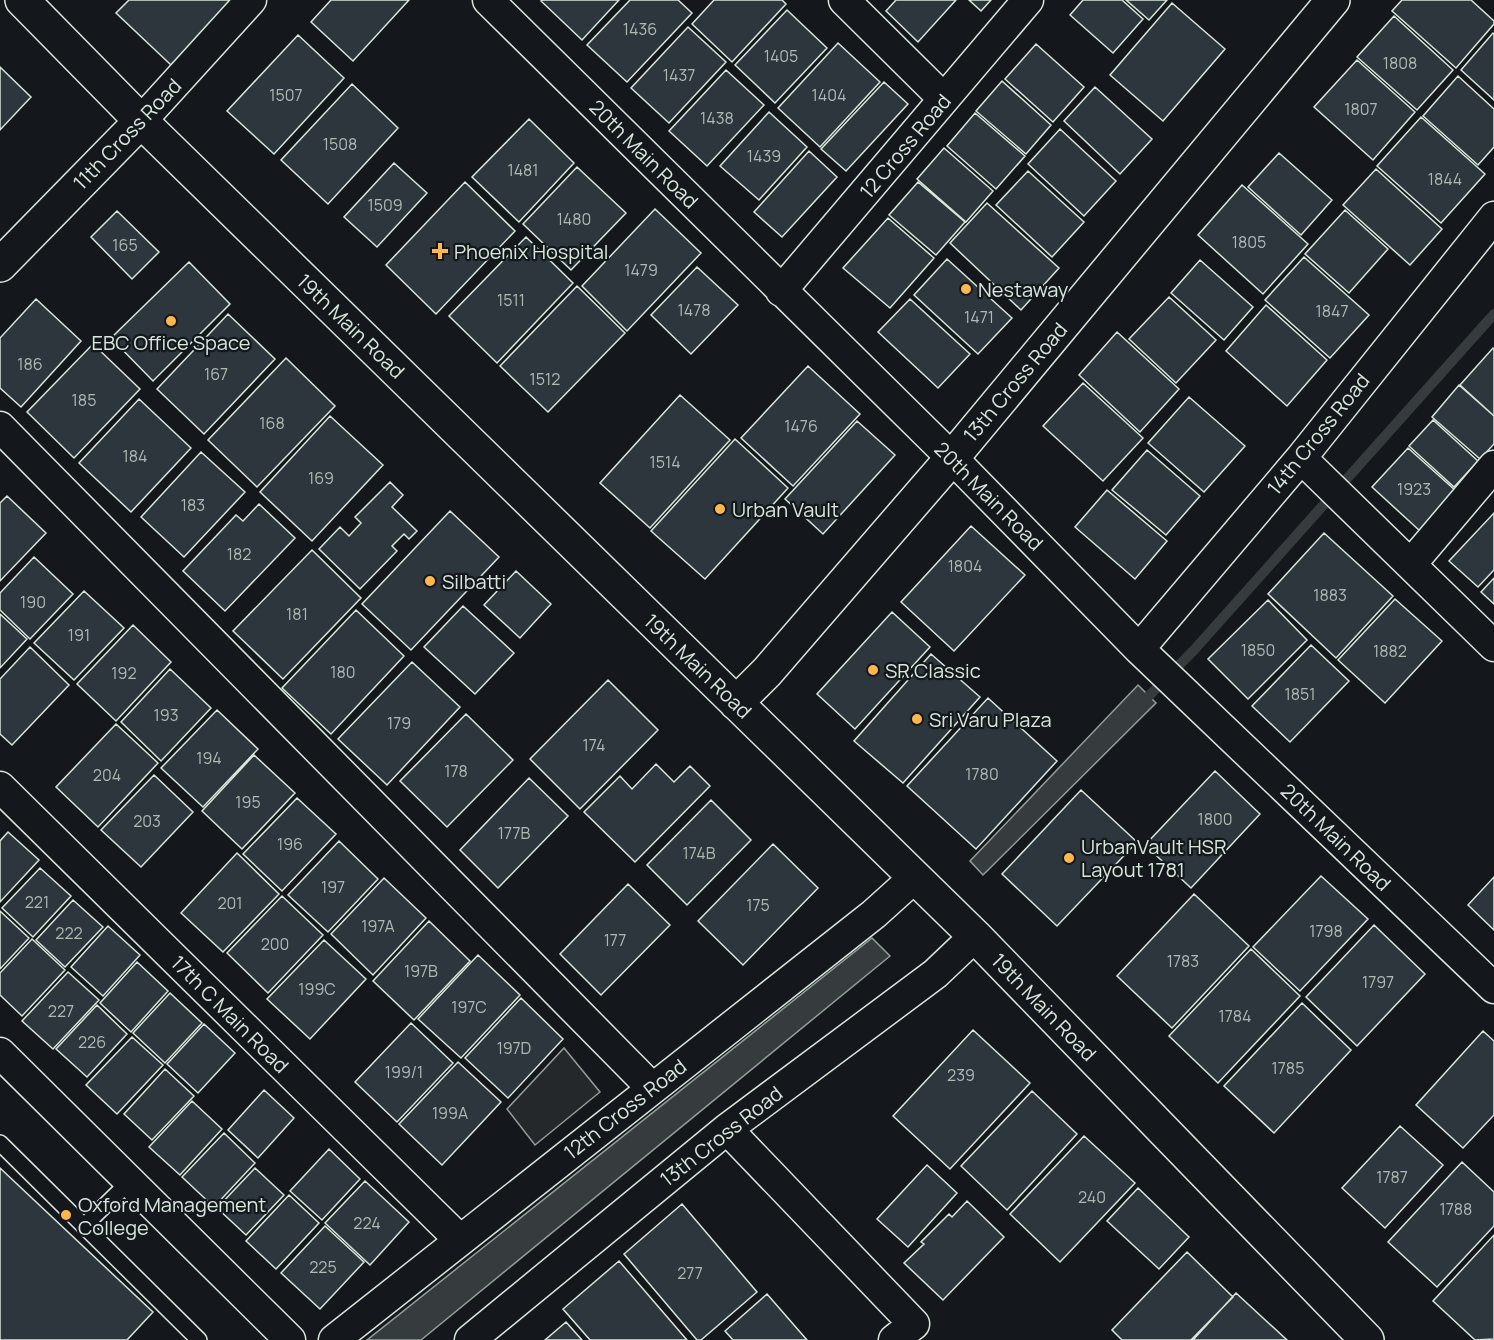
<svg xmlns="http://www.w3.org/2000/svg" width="1494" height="1340" font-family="Manrope,sans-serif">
<rect width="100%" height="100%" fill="#14181c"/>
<path fill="#24282b" stroke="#939e99" stroke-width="1.5" d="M564,1048L600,1092L535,1145L507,1109Z"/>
<path fill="#363b3e" stroke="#939e99" stroke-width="1.5" d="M1138,685L1156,703L983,875L970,861Z
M872,938L890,956L421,1340H367Z"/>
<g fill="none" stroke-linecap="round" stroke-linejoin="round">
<path stroke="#363b3e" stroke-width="10" d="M1140,705L1194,650L1494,314"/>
</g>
<path fill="#2c363c" stroke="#d8e6dc" stroke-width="1.5" d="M129,0H232L171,65L116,13Z
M331,0H409L353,61L311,22Z
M543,0H619L582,40L541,1Z
M630,0H678L692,13L627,82L587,45Z
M714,0H782L786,4L732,62L692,24Z
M896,0H956L918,42L886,11Z
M969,0H991L981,11Z
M1083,0H1122L1143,19L1113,53L1070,15Z
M1126,0H1167L1149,20Z
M1402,0H1471L1494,21V24L1456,68L1392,11Z
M1172,3L1225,49L1163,121L1110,75Z
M787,10L827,48L775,103L735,65Z
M1394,16L1453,70L1417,110L1357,57Z
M688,27L726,62L669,123L631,88Z
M1493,33L1494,34V100L1461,70Z
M298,35L344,78L274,154L227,111Z
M838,43L880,82L820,147L778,108Z
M1036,44L1084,87L1053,122L1005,79Z
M1357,60L1415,112L1373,160L1314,107Z
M0,67L31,97L0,130Z
M726,70L764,105L707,166L669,131Z
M1458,76L1494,109V147L1478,165L1423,116Z
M1002,81L1051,125L1026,154L976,111Z
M884,82L908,104L846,171L821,149Z
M352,84L398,128L328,204L281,160Z
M1095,87L1152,139L1120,174L1064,121Z
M769,112L807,147L759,200L720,166Z
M975,113L1025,156L996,189L947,146Z
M1421,117L1485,174L1441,223L1377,166Z
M529,119L574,163L519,222L472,177Z
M1060,129L1116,181L1084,216L1028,164Z
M944,148L993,191L966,222L917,179Z
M809,151L837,177L782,237L754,212Z
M1279,153L1332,200L1301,235L1248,187Z
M394,163L427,193L377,247L344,217Z
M577,167L626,213L571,270L523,224Z
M1376,169L1442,229L1410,265L1343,205Z
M1028,171L1084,222L1052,257L996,205Z
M465,182L515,231L436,314L386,265Z
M918,182L965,222L936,255L889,215Z
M1242,185L1308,244L1263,294L1198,235Z
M987,203L1059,268L1021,310L950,243Z
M655,209L701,253L627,331L582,286Z
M1345,210L1388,249L1349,293L1305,254Z
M117,211L159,252L132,279L91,237Z
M888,218L934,258L890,308L843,268Z
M526,237L573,283L497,363L449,316Z
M1304,257L1369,315L1330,358L1265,300Z
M947,259L1012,318L978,354L914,295Z
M1200,260L1253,307L1224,340L1171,293Z
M189,262L230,304L153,381L111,338Z
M697,267L738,305L691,354L651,315Z
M577,286L625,333L548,412L500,366Z
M1169,297L1216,340L1176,383L1129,339Z
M36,299L81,341L21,407L0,388V338Z
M910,299L970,354L938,388L878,332Z
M1266,305L1327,360L1287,406L1226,351Z
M228,314L275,359L204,434L157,389Z
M1117,332L1179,389L1140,432L1079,375Z
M93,344L140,389L74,458L27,412Z
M1493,348L1494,349V416L1460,385Z
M286,358L335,406L257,487L208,440Z
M808,366L860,414L793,486L741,438Z
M1083,383L1143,438L1103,481L1043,426Z
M1459,385L1494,416V444L1480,459L1432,417Z
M680,395L730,440L650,528L600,483Z
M1189,397L1245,446L1204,492L1148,443Z
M139,399L191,448L131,512L79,463Z
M330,416L383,465L312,541L260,492Z
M1433,420L1478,461L1454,487L1409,446Z
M857,421L895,455L823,534L785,499Z
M735,439L788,488L705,579L651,531Z
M1408,448L1456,491L1420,531L1372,487Z
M1147,450L1200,496L1166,535L1112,490Z
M201,452L245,492L184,557L141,517Z
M390,482L403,495L392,507L417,531L409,539L404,534L392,546L397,551L360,589L319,549L340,527L349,536L361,523L355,517Z
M1107,490L1167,541L1135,579L1075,527Z
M7,496L46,533L0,581V503Z
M259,504L295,538L225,611L183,571L236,515L243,521Z
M450,511L499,557L411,650L362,604Z
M1494,513V570L1478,587L1449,561Z
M971,526L1025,575L954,651L901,602Z
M1324,533L1393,596L1336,658L1268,594Z
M312,550L361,598L283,679L233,631Z
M34,557L73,594L30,639L0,610V593Z
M516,571L551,604L520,638L484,605Z
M1494,578V604L1481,592Z
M84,591L124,628L74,680L34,643Z
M1395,599L1442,641L1385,703L1338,660Z
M1268,600L1307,640L1248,699L1208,659Z
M463,606L514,653L475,694L424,647Z
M356,610L404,656L331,734L282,688Z
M892,612L930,647L855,729L817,694Z
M0,614L27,639L0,668Z
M133,625L171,662L116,721L77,684Z
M1311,645L1349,681L1290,742L1252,706Z
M30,647L69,685L12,745L0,734V679Z
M931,654L980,697L903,783L854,741Z
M412,662L460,707L387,785L338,739Z
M170,669L211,708L161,761L121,722Z
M608,680L658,730L580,809L530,759Z
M988,698L1057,761L976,849L907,786Z
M217,710L258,749L203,807L161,768Z
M466,714L513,760L447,827L400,781Z
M116,724L158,763L98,827L56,787Z
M254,755L295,793L242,849L202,811Z
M656,764L674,782L690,766L710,786L635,862L584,812L620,776L632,789Z
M1215,771L1260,814L1191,888L1145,845Z
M154,775L193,812L141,867L101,830Z
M529,778L568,816L498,888L460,850Z
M1081,790L1137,842L1057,926L1002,874Z
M297,798L336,834L282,891L243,854Z
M711,800L751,840L687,905L647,865Z
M8,832L39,860L0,902V841Z
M339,841L378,879L328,932L288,895Z
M773,844L818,888L743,965L698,921Z
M237,853L279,894L223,952L181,913Z
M40,868L71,896L33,937L2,908Z
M1321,876L1368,919L1300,991L1253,947Z
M1494,877V930L1468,905Z
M384,878L426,918L373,975L331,934Z
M628,884L670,925L601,995L560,954Z
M1194,894L1249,946L1172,1028L1117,976Z
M282,896L323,935L268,993L227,953Z
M73,900L103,927L65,967L36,940Z
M0,911L29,938L0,969Z
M429,921L470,961L414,1020L373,981Z
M1374,925L1425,974L1357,1046L1306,997Z
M108,926L140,955L103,996L71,967Z
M32,939L65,970L22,1016L0,995V973Z
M324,940L366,979L310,1039L267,999Z
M1251,949L1300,996L1218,1083L1169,1036Z
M478,955L520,995L461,1058L418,1019Z
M137,962L168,991L131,1032L100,1003Z
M68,972L99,1000L53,1049L22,1021Z
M170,993L202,1023L165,1063L133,1033Z
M521,998L563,1039L508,1098L465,1058Z
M1302,1003L1351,1050L1274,1133L1224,1086Z
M97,1005L127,1034L87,1077L56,1049Z
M411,1023L453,1063L397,1122L355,1082Z
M204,1024L235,1053L198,1093L167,1064Z
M973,1030L1030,1083L950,1169L893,1116Z
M1483,1031L1494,1041V1115L1463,1148L1416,1105Z
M132,1037L163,1065L117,1114L86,1085Z
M458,1062L501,1102L442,1165L399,1124Z
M165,1069L194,1096L152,1140L124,1114Z
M264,1090L294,1118L258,1158L228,1130Z
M1032,1091L1077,1134L1007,1210L961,1166Z
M192,1101L222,1129L180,1175L149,1147Z
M1400,1126L1443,1165L1385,1228L1342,1188Z
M224,1133L255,1163L214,1207L182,1177Z
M1084,1136L1135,1183L1060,1262L1010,1214Z
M329,1149L360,1179L322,1220L290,1191Z
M1462,1162L1494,1192V1226L1437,1287L1388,1242Z
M927,1165L957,1193L908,1247L877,1219Z
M0,1168L153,1312L127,1340H0Z
M255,1168L284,1195L246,1235L217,1208Z
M365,1181L409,1222L370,1265L325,1223Z
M1138,1188L1189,1237L1159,1269L1107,1221Z
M289,1195L319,1223L276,1269L246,1241Z
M967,1201L1004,1237L943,1300L904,1263L924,1244L921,1242L949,1214L952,1217Z
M682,1204L757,1292L701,1340H697L624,1254Z
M325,1226L364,1262L320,1309L281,1273Z
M1494,1235V1339L1475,1340L1433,1301Z
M1187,1252L1233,1297L1191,1340H1122L1112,1330Z
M619,1261L687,1340H590L563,1309Z
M1236,1293L1287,1340H1193Z
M767,1294L807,1340H733L725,1331Z
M566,1322L582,1340H545Z"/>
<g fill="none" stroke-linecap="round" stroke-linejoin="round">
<g stroke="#d8e6dc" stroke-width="18">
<path id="lane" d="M0,1143L199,1340
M84,1226L130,1181"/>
</g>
<g stroke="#d8e6dc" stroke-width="33">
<path id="street" d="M488,0L952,458L1139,649L1494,988
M844,0L944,99
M141,121L251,0
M781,291L1028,0
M0,427L652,1088
M1301,458L1494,646
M1411,564L1494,466
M1139,649L1301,458L1494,217
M0,787L460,1240
M0,1053L290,1340
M727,1129L914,1324L894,1340
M334,1340L874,914L915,877
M470,1340L727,1129L935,974L975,936"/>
</g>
<g stroke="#d8e6dc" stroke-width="36">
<path id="secondary" d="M22,0L141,121L975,936L1367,1340
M0,265L141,121
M736,703L767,672L952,458L1333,0"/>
</g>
<use href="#lane" stroke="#14181c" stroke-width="15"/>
<use href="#street" stroke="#14181c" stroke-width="30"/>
<use href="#secondary" stroke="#14181c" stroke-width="33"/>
</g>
<g fill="#ffb74d" stroke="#14181c" stroke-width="2">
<path d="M437 242h6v6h6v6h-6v6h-6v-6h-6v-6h6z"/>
<circle cx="966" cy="289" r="6"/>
<circle cx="171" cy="321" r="6"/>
<circle cx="720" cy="509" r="6"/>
<circle cx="430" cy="581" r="6"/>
<circle cx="873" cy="670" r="6"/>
<circle cx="917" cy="719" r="6"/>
<circle cx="1069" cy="858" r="6"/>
<circle cx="66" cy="1215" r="6"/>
</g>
<g text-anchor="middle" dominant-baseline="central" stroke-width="4.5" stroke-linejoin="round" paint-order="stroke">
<g font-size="16" fill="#adbab4">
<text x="640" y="29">1436</text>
<text x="781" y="56">1405</text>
<text x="1400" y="63">1808</text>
<text x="679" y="75">1437</text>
<text x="286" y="95">1507</text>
<text x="829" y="95">1404</text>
<text x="1361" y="109">1807</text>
<text x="717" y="118">1438</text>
<text x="340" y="144">1508</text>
<text x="764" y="156">1439</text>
<text x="523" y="170">1481</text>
<text x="1445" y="179">1844</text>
<text x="385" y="205">1509</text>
<text x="574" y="219">1480</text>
<text x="1249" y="242">1805</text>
<text x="125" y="245">165</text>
<text x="641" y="270">1479</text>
<text x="511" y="300">1511</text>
<text x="694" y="310">1478</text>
<text x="1332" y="311">1847</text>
<text x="979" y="317">1471</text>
<text x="30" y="364">186</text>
<text x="216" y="374">167</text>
<text x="545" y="379">1512</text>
<text x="84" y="400">185</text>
<text x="272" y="423">168</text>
<text x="801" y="426">1476</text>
<text x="135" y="456">184</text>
<text x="665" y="462">1514</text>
<text x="321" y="478">169</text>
<text x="1414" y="489">1923</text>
<text x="193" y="505">183</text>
<text x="239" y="554">182</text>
<text x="965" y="566">1804</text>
<text x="1330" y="595">1883</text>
<text x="33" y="602">190</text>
<text x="297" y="614">181</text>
<text x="79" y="635">191</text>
<text x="1258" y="650">1850</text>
<text x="1390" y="651">1882</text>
<text x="343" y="672">180</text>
<text x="124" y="673">192</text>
<text x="1300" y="694">1851</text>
<text x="166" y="715">193</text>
<text x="399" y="723">179</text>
<text x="594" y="745">174</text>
<text x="209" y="758">194</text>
<text x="456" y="771">178</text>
<text x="982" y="774">1780</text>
<text x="107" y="775">204</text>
<text x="248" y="802">195</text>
<text x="1215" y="819">1800</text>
<text x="147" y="821">203</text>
<text x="514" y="833">177B</text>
<text x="290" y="844">196</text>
<text x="699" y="853">174B</text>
<text x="333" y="887">197</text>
<text x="37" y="902">221</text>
<text x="230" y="903">201</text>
<text x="758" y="905">175</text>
<text x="378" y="926">197A</text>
<text x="1326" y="931">1798</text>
<text x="69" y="933">222</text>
<text x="615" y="940">177</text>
<text x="275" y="944">200</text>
<text x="1183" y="961">1783</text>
<text x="421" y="971">197B</text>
<text x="1378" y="982">1797</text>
<text x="317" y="989">199C</text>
<text x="469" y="1007">197C</text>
<text x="61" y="1011">227</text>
<text x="1235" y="1016">1784</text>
<text x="92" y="1042">226</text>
<text x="514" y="1048">197D</text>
<text x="1288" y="1068">1785</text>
<text x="404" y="1072">199/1</text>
<text x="961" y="1075">239</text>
<text x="450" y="1113">199A</text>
<text x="1392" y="1177">1787</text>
<text x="1092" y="1197">240</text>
<text x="1456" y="1209">1788</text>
<text x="367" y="1223">224</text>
<text x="323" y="1267">225</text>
<text x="690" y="1273">277</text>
</g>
<g font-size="20" fill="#d8e6dc" stroke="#14181c">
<text transform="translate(127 134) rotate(-46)">11th Cross Road</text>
<text transform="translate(905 146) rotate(-50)">12 Cross Road</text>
<text transform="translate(644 154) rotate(45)">20th Main Road</text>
<text transform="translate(351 326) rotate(44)">19th Main Road</text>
<text transform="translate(1015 382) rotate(-50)">13th Cross Road</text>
<text transform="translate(1318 434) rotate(-51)">14th Cross Road</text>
<text transform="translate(989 496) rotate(45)">20th Main Road</text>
<text transform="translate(698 666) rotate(44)">19th Main Road</text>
<text transform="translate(1336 837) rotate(44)">20th Main Road</text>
<text transform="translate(1044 1007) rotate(46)">19th Main Road</text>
<text transform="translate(230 1014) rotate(45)">17th C Main Road</text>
<text transform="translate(625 1109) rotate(-38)">12th Cross Road</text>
<text transform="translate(721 1136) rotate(-38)">13th Cross Road</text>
</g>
<g font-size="20" fill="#d8e6dc" stroke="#14181c" text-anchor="start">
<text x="454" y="251">Phoenix Hospital</text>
<text x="978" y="289">Nestaway</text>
<text x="171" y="342" text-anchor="middle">EBC Office Space</text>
<text x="732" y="509">Urban Vault</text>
<text x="442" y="581">Silbatti</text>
<text x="885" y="670">SR Classic</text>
<text x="929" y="719">Sri Varu Plaza</text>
<text x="1081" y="846">UrbanVault HSR<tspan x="1081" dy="23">Layout 1781</tspan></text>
<text x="78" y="1204">Oxford Management<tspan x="78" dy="23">College</tspan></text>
</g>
</g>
</svg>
